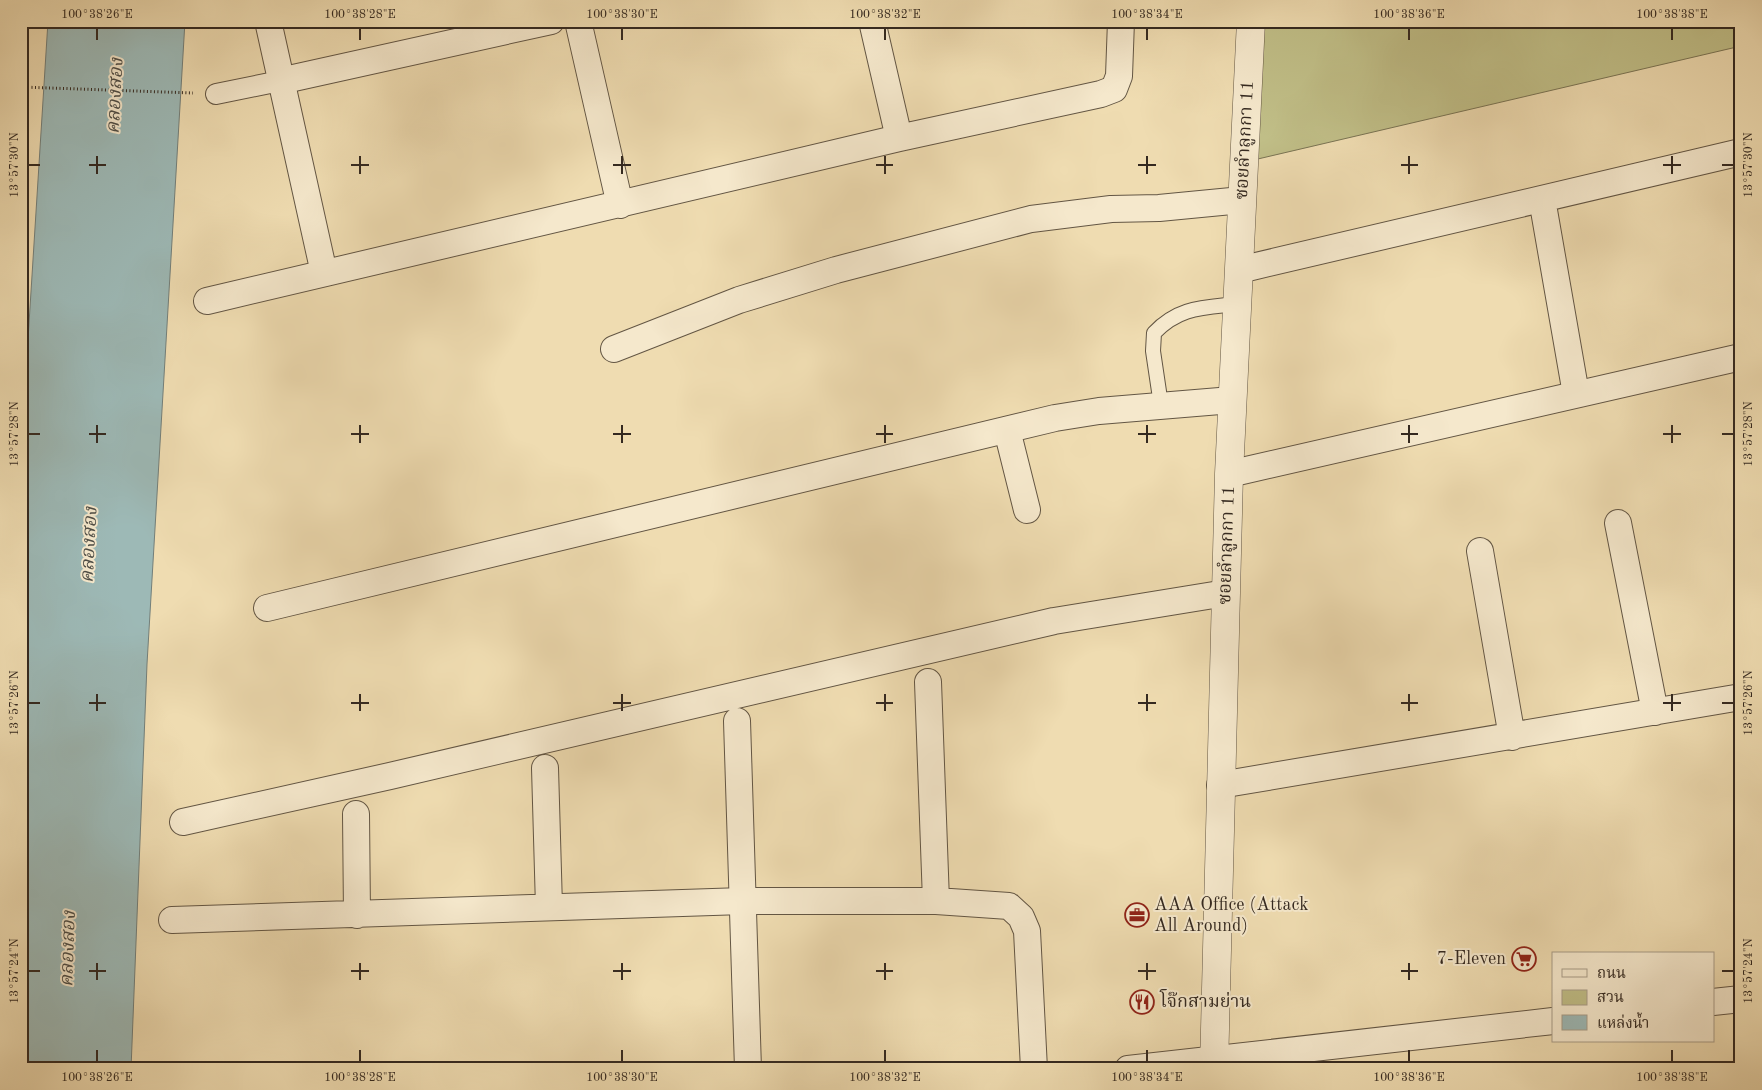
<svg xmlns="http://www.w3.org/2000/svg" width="1762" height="1090" font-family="'Old Standard TT','Noto Serif Thai',serif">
<rect width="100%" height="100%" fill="#efdcb1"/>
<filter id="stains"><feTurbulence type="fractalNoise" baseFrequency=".004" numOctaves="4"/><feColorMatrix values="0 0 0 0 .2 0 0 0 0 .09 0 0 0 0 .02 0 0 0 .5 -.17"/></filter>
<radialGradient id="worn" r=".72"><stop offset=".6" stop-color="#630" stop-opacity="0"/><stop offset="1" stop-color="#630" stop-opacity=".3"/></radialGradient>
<path fill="#c0be87" stroke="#7a7454" d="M1252,21H1741V46L1245,162Z"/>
<path fill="#9db9b6" stroke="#737f7a" d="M48,21H185L147,664L131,1069H21V451Z"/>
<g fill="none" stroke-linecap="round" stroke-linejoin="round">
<g stroke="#635644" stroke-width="16">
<path id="service" d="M1161,405L1153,351L1154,333C1179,307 1202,308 1237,304"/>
</g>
<g stroke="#635644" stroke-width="22">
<path id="pedestrian" d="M216,94L280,81"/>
</g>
<g stroke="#635644" stroke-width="28">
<path id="minor" d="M268,21L324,273
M578,21L620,205
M872,21L899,138
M280,81L551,21
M1542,199L1576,394
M1239,270L1741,152
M207,301L899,138L1101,94L1114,89L1119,76L1121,21
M614,349L739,300L836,270L1031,219L1111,209L1159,208L1242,200
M1007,430L1027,510
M1229,474L1741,357
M1618,523L1655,712
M1480,551L1512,737
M267,608L1055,418L1099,411L1232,400
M928,682L936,901
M737,721L748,1069
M545,768L549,907
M1220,785L1741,697
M356,814L357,915
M183,822L390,776L1054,621L1226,593
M172,920L743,901H936L1009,906L1021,917L1027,931L1034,1069
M1713,1002L1741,999
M1128,1069L1553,1021"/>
</g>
<g stroke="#635644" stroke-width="29">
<path id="tertiary" d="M1214,1069L1229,474L1251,21"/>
</g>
<path stroke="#342920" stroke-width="3" stroke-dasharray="1 2.5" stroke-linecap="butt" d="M21,87L193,93"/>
<use href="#service" stroke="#f5e8cc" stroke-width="14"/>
<use href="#pedestrian" stroke="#f5e8cc" stroke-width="20"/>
<use href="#minor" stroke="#f5e8cc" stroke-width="26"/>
<use href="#tertiary" stroke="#f5e8cc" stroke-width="28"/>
</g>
<path fill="none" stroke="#342920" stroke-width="2" d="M97,28V40M360,28V40M622,28V40M885,28V40M1147,28V40M1409,28V40M1672,28V40M97,156V174M360,156V174M622,156V174M885,156V174M1147,156V174M1409,156V174M1672,156V174M28,165H40M89,165H106M351,165H369M613,165H631M876,165H893M1138,165H1156M1401,165H1418M1663,165H1681M1722,165H1734M97,425V443M360,425V443M622,425V443M885,425V443M1147,425V443M1409,425V443M1672,425V443M28,434H40M89,434H106M351,434H369M613,434H631M876,434H893M1138,434H1156M1401,434H1418M1663,434H1681M1722,434H1734M97,694V711M360,694V711M622,694V711M885,694V711M1147,694V711M1409,694V711M1672,694V711M28,703H40M89,703H106M351,703H369M613,703H631M876,703H893M1138,703H1156M1401,703H1418M1663,703H1681M1722,703H1734M97,963V980M360,963V980M622,963V980M885,963V980M1147,963V980M1409,963V980M28,971H40M89,971H106M351,971H369M613,971H631M876,971H893M1138,971H1156M1401,971H1418M1722,971H1734M97,1050V1062M360,1050V1062M622,1050V1062M885,1050V1062M1147,1050V1062M1409,1050V1062M1672,1050V1062"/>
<defs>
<g id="office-ring" transform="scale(1.25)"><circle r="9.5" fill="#f5e8cc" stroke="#8f2418" stroke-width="1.5"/><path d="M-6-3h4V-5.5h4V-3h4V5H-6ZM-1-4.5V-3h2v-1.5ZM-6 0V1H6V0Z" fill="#8f2418"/></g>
<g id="supermarket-ring" transform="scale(1.25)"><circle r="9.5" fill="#f5e8cc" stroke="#8f2418" stroke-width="1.5"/><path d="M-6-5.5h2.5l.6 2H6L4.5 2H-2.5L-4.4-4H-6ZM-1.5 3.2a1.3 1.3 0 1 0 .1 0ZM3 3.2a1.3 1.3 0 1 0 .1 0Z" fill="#8f2418"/></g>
<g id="restaurant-ring" transform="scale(1.25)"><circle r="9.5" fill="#f5e8cc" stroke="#8f2418" stroke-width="1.5"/><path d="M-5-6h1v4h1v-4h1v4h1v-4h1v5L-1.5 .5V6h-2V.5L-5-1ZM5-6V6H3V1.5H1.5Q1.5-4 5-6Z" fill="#8f2418"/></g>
</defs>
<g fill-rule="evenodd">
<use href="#office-ring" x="1137" y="915"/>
<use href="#supermarket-ring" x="1524" y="959"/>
<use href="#restaurant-ring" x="1142" y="1002"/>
</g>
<g text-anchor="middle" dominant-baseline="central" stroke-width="4" stroke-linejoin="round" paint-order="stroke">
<g font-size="18" fill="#342920" stroke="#f5e8cc">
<text transform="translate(1245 140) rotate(-87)">ซอยลำลูกกา 11</text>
<text transform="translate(1227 545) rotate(-88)">ซอยลำลูกกา 11</text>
</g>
<g font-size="18" fill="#342920" stroke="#f5e8cc" text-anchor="start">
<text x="1154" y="905">AAA Office (Attack<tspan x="1154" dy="21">All Around)</tspan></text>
<text x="1506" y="959" text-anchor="end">7-Eleven</text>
<text x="1160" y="1002">โจ๊กสามย่าน</text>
</g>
<g font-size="19" font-style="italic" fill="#4e4d46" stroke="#f5e8cc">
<text transform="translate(116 96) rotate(-87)">คลองสอง</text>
<text transform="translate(90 545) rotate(-87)">คลองสอง</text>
<text transform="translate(69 949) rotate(-88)">คลองสอง</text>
</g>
</g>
<rect width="1762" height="1090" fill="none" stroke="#efdcb1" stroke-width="55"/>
<rect x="1552" y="952" width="162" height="90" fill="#f5e8cc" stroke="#a89c87"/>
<rect x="1562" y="969" width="25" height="8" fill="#f5e8cc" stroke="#a89c87"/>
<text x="1597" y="978" font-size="15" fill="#342920">ถนน</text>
<rect x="1562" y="990" width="25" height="15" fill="#c0be87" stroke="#a89c87"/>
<text x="1597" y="1002" font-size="15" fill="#342920">สวน</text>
<rect x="1562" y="1015" width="25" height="15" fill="#9db9b6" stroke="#a89c87"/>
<text x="1597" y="1028" font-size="15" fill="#342920">แหล่งน้ำ</text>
<rect x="28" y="28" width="1706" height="1034" fill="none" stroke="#342920" stroke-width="2"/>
<g font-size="12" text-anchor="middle" fill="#342920">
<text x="97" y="18">100°38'26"E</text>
<text x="360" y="18">100°38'28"E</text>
<text x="622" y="18">100°38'30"E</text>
<text x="885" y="18">100°38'32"E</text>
<text x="1147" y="18">100°38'34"E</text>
<text x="1409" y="18">100°38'36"E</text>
<text x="1672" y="18">100°38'38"E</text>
<text transform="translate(14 165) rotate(-90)" y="4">13°57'30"N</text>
<text transform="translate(1748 165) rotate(-90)" y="4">13°57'30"N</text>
<text transform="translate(14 434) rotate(-90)" y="4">13°57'28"N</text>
<text transform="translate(1748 434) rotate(-90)" y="4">13°57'28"N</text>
<text transform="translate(14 703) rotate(-90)" y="4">13°57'26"N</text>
<text transform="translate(1748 703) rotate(-90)" y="4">13°57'26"N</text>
<text transform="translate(14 971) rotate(-90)" y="4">13°57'24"N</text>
<text transform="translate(1748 971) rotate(-90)" y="4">13°57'24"N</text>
<text x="97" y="1081">100°38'26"E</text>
<text x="360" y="1081">100°38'28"E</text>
<text x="622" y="1081">100°38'30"E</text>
<text x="885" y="1081">100°38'32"E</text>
<text x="1147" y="1081">100°38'34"E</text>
<text x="1409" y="1081">100°38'36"E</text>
<text x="1672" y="1081">100°38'38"E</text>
</g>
<rect width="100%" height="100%" filter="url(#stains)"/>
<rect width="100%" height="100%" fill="url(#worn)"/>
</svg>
